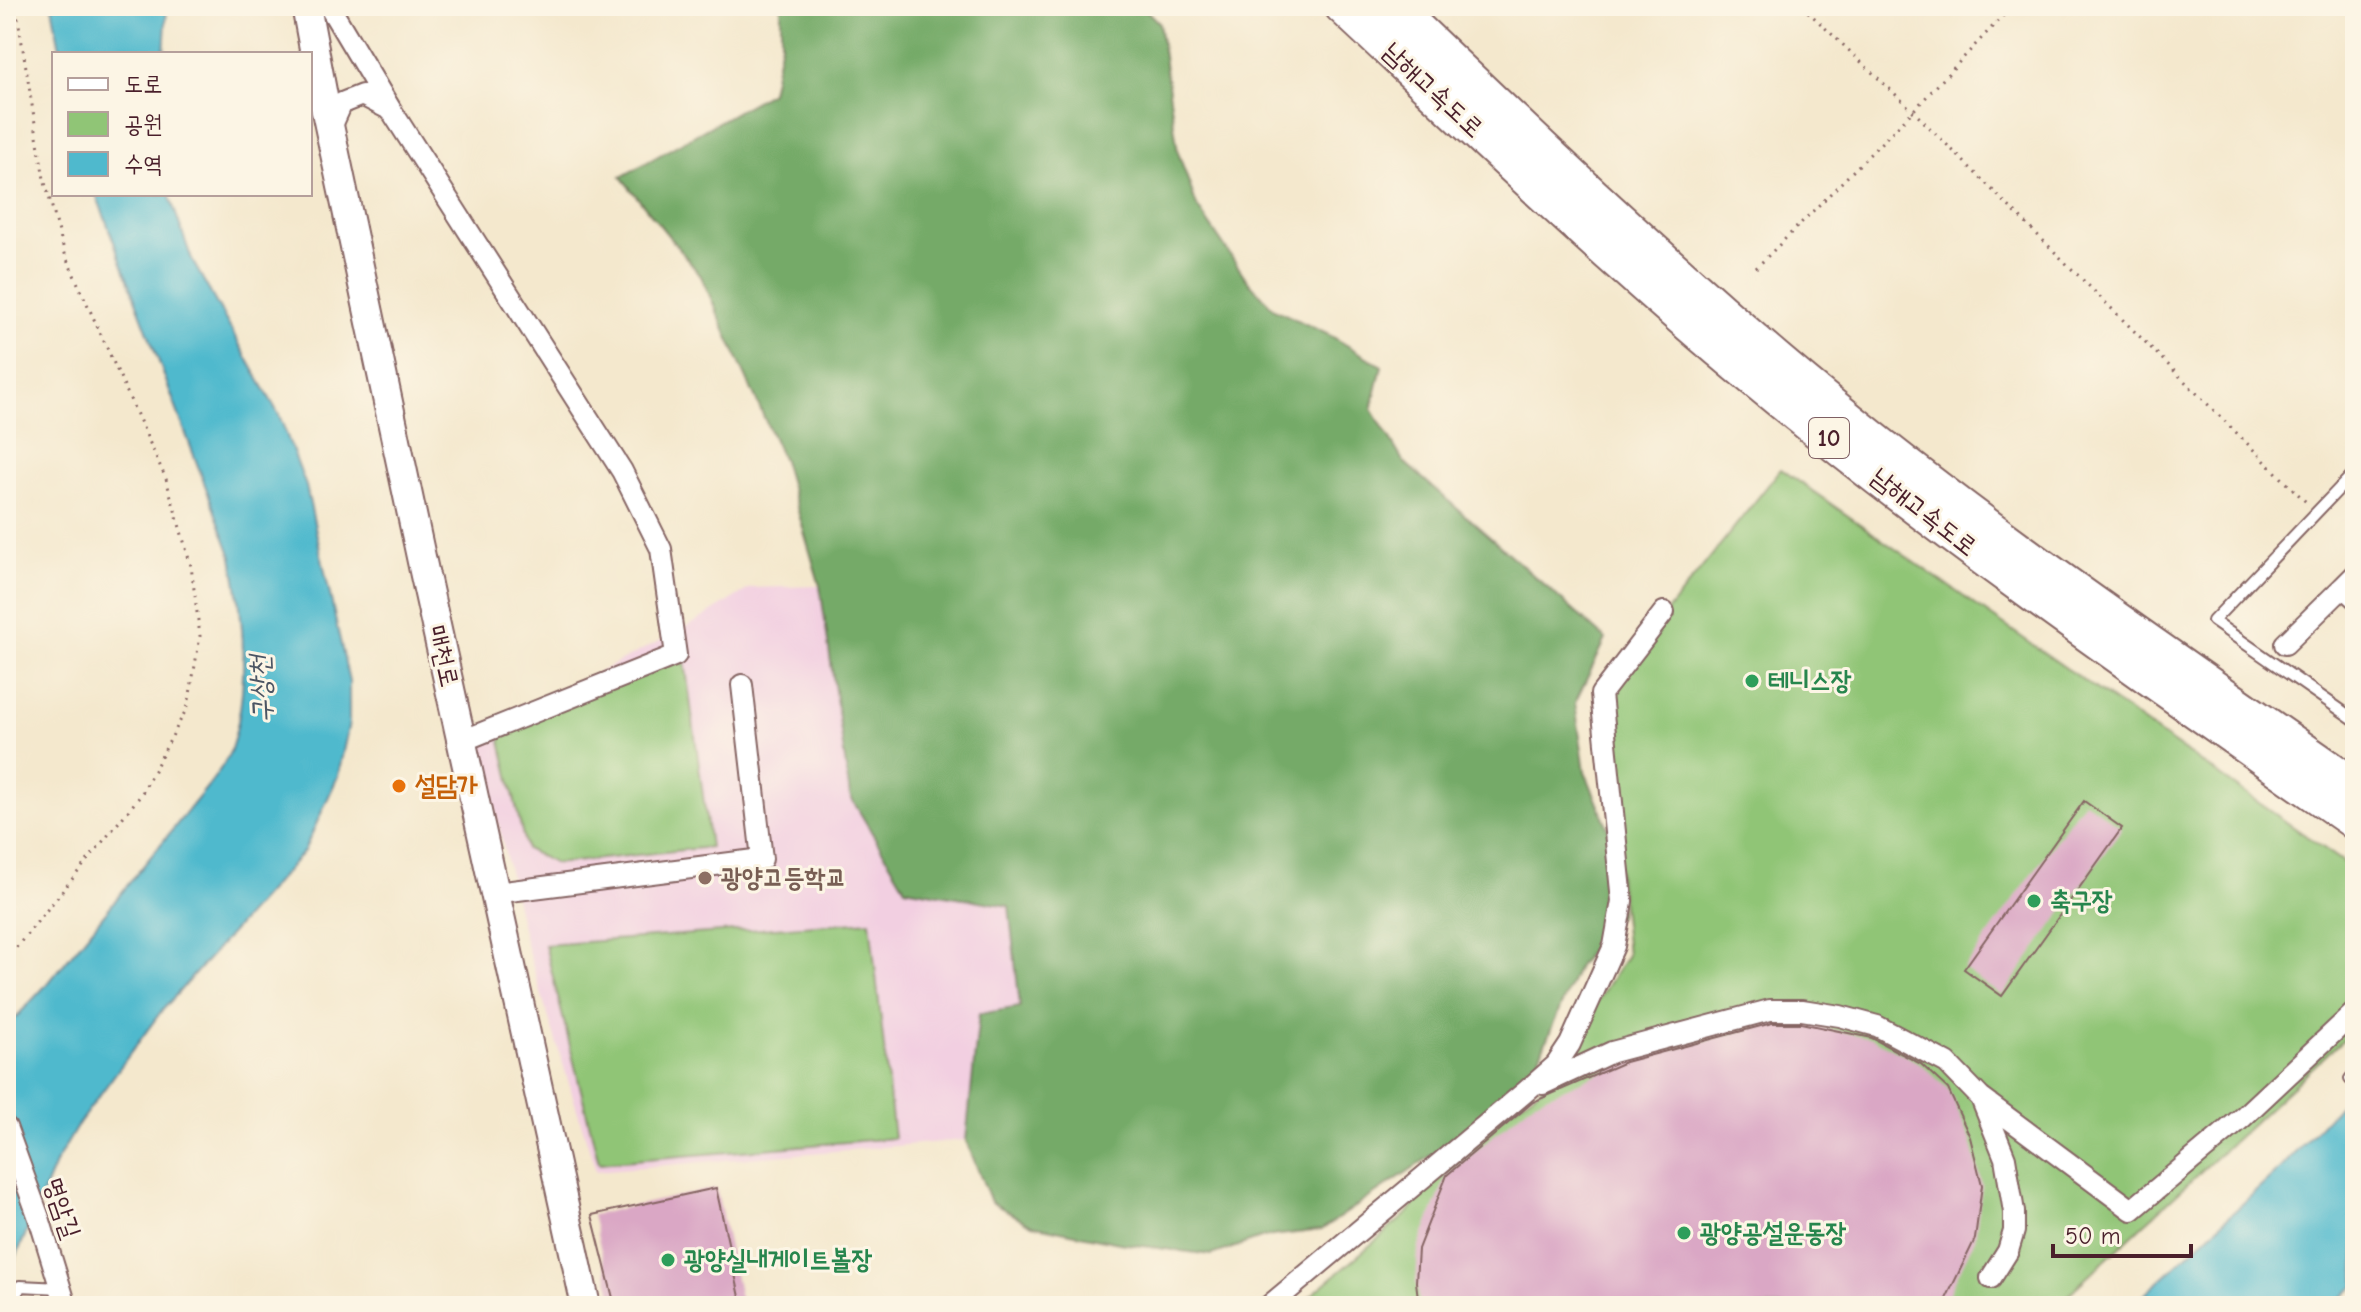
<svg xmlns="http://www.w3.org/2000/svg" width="2361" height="1312" font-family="'Comic Neue','Poor Story',sans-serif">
<rect width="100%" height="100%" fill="#fcf5e5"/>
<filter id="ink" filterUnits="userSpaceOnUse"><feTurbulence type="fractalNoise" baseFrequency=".0125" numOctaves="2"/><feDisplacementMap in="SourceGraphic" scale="16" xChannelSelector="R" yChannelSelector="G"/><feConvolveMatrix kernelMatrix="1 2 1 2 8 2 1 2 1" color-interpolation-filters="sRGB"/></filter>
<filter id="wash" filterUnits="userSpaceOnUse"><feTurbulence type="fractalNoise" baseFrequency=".006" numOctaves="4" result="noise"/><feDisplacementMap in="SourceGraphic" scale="32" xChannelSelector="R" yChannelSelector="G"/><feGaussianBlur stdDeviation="1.8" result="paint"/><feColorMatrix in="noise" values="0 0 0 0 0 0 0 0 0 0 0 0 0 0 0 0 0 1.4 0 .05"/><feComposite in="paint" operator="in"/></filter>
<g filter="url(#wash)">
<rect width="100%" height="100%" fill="#f4e8cd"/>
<path fill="#f2cfe1" d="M820,586L850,797L905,888L1009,906L1021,1008L979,1014L966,1140L596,1171L525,941L478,735L694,623L750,588Z"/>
<path fill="#90c576" stroke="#6d7250" stroke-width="2" d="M1781,469L2355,870V1028L2069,1294L2052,1306H1299L1409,1212L1446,1155L1541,1088L1627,955L1601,694Z
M683,647L710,847L555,864L526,849L496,720Z
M870,921L894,1138L599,1163L545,945Z"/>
<path fill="#74aa67" stroke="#5f6449" stroke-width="2" d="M781,6H1142L1159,23L1178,152L1197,206L1247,280L1274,309L1331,336L1382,366L1372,409L1403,461L1606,639L1575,703L1585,771L1616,848L1619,916L1578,966L1524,1093L1321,1230L1264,1237L1212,1255L1119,1243L1032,1225L991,1202L966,1140L979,1014L1020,1007L1009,906L905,888L850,796L820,586L783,460L701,276L621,177L771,92L781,43Z"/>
<path fill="#4fb9cd" stroke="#4c6c7c" stroke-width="2" d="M52,6H167L164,54H61Z
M96,194H169L192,260L279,415L306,486L349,681V723L338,776L304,851L160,1013L79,1123L55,1164L6,1281V1028L50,981L208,786C216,775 227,762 231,749C250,691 244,616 232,557Z
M2355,1088V1286L2332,1306H2132L2280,1169Z"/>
<g id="blocks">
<path fill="#daa7c5" d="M2084,801L2122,828L2002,996L1964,969Z
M1772,1023H1801L1872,1038L1921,1064L1948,1089L1970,1137L1982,1185L1975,1239L1946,1299L1938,1306H1419L1416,1282L1418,1249L1447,1175L1533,1102L1625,1062Z
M716,1188L742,1306H615L592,1215Z"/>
</g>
</g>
<g filter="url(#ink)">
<use href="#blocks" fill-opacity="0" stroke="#866564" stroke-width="2"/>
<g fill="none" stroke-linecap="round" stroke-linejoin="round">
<g stroke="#866564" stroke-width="14">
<path id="service" d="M2355,472L2213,621L2355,720
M2350,1079L2355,1073
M13,1306L20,1286L61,1288"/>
</g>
<g stroke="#866564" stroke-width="24">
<path id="minor" d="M329,6L391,110L622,471L661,549L676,655L462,741
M330,130L342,103L362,95L391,110
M2355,575L2343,587L2355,598
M2285,644L2343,587
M495,893L762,859L742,685
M1543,1084L1612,1052L1770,1010H1802L1840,1016L1877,1026L1947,1063L1981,1098L2005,1158L2014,1212V1231L2008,1251L1991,1278
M1981,1098L2132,1210L2243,1117L2355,1012
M6,1127L39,1218L66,1306
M1269,1306L1524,1093L1556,1065L1570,1044L1614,946L1622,901L1601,694L1664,612"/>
</g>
<g stroke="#866564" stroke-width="32">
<path id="secondary" d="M306,6L324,102L424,571L586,1306"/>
</g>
<g stroke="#866564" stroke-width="40">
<path id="motorway" d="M1343,6C1480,134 1615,264 1760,383C1950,540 2153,680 2355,821
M1392,6C1518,127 1644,247 1777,361C1959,516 2159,650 2355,787"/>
</g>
<path stroke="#866564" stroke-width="3" stroke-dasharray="2 6" stroke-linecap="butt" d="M1802,6L1913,111L2307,503
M1756,268L1913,111L2012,6
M6,960L141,795L188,706L200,636L191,566L166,479L66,257L44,179L16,6"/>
<use href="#service" stroke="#fff" stroke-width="10"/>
<use href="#minor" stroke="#fff" stroke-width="20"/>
<use href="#secondary" stroke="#fff" stroke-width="28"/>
<use href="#motorway" stroke="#fff" stroke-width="36"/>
</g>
</g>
<g fill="#2e9e5b" stroke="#fcf5e5" stroke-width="3">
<circle cx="1752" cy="681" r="8"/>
<circle cx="2034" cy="901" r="8"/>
<circle cx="1684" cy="1233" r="8"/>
<circle cx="668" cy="1260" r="8"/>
</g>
<circle fill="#e8710a" stroke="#fcf5e5" stroke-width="3" cx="399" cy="786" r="8"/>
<circle fill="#8d6e63" stroke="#fcf5e5" stroke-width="3" cx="705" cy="878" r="8"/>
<g text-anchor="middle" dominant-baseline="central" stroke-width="6" stroke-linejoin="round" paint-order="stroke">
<rect fill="#fcf5e5" stroke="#7f5f63" stroke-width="2" x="1809" y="418" width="40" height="40" rx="6"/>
<g font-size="24" font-weight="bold" fill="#4a1f2b">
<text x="1829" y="438">10</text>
</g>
<g font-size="26" fill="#4a1f2b" stroke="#fcf5e5">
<text transform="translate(1433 90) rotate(43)">남해고속도로</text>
<text transform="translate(1924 512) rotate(38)">남해고속도로</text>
<text transform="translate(443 656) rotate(77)">매천로</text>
<text transform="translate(62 1208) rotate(71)">명암길</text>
</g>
<g font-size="26" font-weight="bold" fill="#27864d" stroke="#fcf5e5" text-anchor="start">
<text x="1768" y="681">테니스장</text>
<text x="2050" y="901">축구장</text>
<text x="1700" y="1233">광양공설운동장</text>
<text x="684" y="1260">광양실내게이트볼장</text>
</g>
<g font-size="26" font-weight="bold" fill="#c56008" stroke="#fcf5e5" text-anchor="start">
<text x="415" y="786">설담가</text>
</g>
<g font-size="26" font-weight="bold" fill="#785e54" stroke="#fcf5e5" text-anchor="start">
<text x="721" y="878">광양고등학교</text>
</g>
<g font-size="28" font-style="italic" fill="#4c5564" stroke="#fcf5e5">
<text transform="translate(261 689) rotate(-93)">구상천</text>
</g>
</g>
<rect width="2361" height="1312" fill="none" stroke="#fcf5e5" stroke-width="32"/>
<rect x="52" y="52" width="260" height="144" fill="#fcf5e5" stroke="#b59f9b" stroke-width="2"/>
<rect x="68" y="78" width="40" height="12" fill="#ffffff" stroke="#b59f9b" stroke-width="2"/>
<text x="124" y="92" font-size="24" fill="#4a1f2b">도로</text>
<rect x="68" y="112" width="40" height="24" fill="#90c576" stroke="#b59f9b" stroke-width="2"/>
<text x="124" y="132" font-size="24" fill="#4a1f2b">공원</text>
<rect x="68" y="152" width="40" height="24" fill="#4fb9cd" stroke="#b59f9b" stroke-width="2"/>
<text x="124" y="172" font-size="24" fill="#4a1f2b">수역</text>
<path d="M2053 1244v12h138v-12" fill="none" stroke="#4a1f2b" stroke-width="4"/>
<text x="2065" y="1244" font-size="24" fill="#4a1f2b" stroke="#fcf5e5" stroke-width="6" paint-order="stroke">50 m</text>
</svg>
